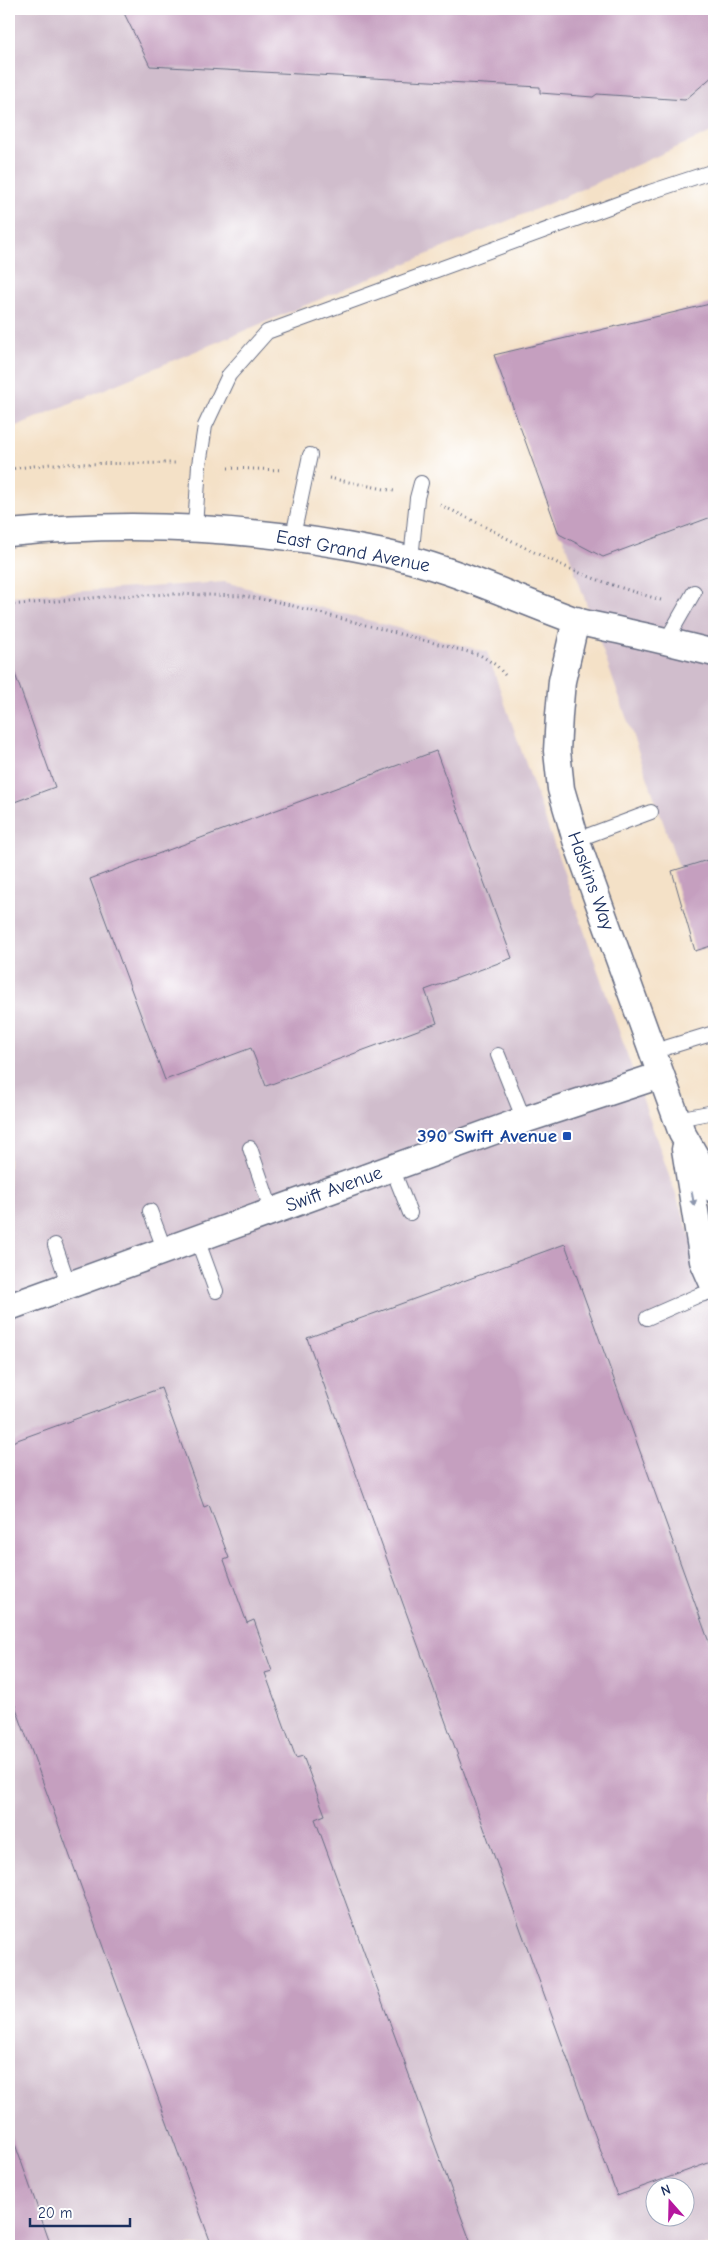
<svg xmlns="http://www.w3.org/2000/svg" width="723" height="2255" font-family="'Comic Neue',sans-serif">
<rect width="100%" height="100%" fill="#fff"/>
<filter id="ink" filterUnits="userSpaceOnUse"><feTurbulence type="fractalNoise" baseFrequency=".02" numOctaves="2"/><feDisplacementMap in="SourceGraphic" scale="10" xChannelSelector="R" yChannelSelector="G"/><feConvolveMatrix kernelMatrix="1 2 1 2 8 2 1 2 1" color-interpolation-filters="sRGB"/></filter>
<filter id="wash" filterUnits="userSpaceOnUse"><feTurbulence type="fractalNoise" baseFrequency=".0096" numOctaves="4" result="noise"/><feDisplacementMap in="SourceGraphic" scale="20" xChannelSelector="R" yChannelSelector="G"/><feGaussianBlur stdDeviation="1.12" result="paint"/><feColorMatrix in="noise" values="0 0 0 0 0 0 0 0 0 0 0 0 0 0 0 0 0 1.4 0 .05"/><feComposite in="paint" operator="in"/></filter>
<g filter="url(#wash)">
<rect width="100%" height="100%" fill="#f4e1c7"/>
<path fill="#d0bdcc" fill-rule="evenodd" d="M9,9H714V131L541,207L9,429Z
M714,309V967L507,378Z
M225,582L487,652L714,1304V2246H9V596ZM656,2188H686V2218H656Z"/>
<g id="blocks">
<path fill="#c59fbf" d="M122,9H714V75L685,100L597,94L593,97L540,93V87L150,66Z
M714,303V516L603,557L559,534L494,355Z
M9,657L55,787L9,804Z
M436,751L512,958L425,990L437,1023L266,1086L251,1048L165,1080L90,879Z
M714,858V945L695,951L672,871Z
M565,1244L714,1656V2161L617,2196L307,1338Z
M161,1388L204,1507L209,1505L229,1558L224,1560L247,1623L254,1620L272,1671L265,1673L296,1758L303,1756L325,1815L315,1819L472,2246H212L9,1689V1443Z
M9,2127L51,2246H9Z"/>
</g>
</g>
<g filter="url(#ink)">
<use href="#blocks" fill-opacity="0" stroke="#676d83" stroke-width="1"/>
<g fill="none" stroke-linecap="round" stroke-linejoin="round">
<g stroke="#676d83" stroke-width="16">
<path id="lane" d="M195,528L199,465L205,426L229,375L267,332L650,192L714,171
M293,536L310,455
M411,560L417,498L421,483
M666,641L694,592
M576,840L651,812
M652,1052L714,1033
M498,1055L524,1120
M677,1119L714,1112
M250,1148L272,1212
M392,1168L410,1213
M150,1211L165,1251
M197,1239L216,1291
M55,1245L69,1286
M647,1318L697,1296L714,1291"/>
</g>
<g stroke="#676d83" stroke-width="29">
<path id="street" d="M9,533C133,521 256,527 378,552C448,566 508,596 574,620C592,626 611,628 630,633C658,639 686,646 714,653
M576,620L562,681L559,715L557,751L561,789L576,840L682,1133L714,1189
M685,1149L703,1261L714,1286
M9,1307L524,1120L661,1075"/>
</g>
<path stroke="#676d83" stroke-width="3" stroke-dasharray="1 4" stroke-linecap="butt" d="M228,468L283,470
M9,469L50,464L176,463
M329,478L394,491
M440,505C479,522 515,544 553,561C588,578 624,589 661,600
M9,605L115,596L174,594L243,596L278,602L480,655L496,665L505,675"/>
<use href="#lane" stroke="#fff" stroke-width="14"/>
<use href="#street" stroke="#fff" stroke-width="26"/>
</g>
<defs><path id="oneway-solid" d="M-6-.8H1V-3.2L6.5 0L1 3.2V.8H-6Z" transform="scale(1.25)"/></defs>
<use fill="#8d97ae" href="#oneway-solid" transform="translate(693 1199) rotate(80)"/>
</g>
<rect fill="#1a4fb4" stroke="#fff" stroke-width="2" x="562" y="1131" width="10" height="10" rx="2.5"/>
<g text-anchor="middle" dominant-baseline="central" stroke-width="4" stroke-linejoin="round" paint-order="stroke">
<g font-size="19" fill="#1b2f5e" stroke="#fff">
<text transform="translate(353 551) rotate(11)">East Grand Avenue</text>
<text transform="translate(591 881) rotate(70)">Haskins Way</text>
<text transform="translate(334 1189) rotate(-20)">Swift Avenue</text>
</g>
<g font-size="19" font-weight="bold" fill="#164399" stroke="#fff" text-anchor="end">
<text x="557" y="1136">390 Swift Avenue</text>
</g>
</g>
<rect width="723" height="2255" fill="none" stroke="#fff" stroke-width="30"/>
<g transform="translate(670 2202) rotate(340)"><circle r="24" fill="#ffffff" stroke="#a4acbf"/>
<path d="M0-4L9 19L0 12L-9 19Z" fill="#b5179e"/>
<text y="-8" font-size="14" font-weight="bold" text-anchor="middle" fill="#1b2f5e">N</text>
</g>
<path d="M30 2218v8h100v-8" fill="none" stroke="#1b2f5e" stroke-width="2.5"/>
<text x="38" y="2218" font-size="15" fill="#1b2f5e" stroke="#ffffff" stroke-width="4" paint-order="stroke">20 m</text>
</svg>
